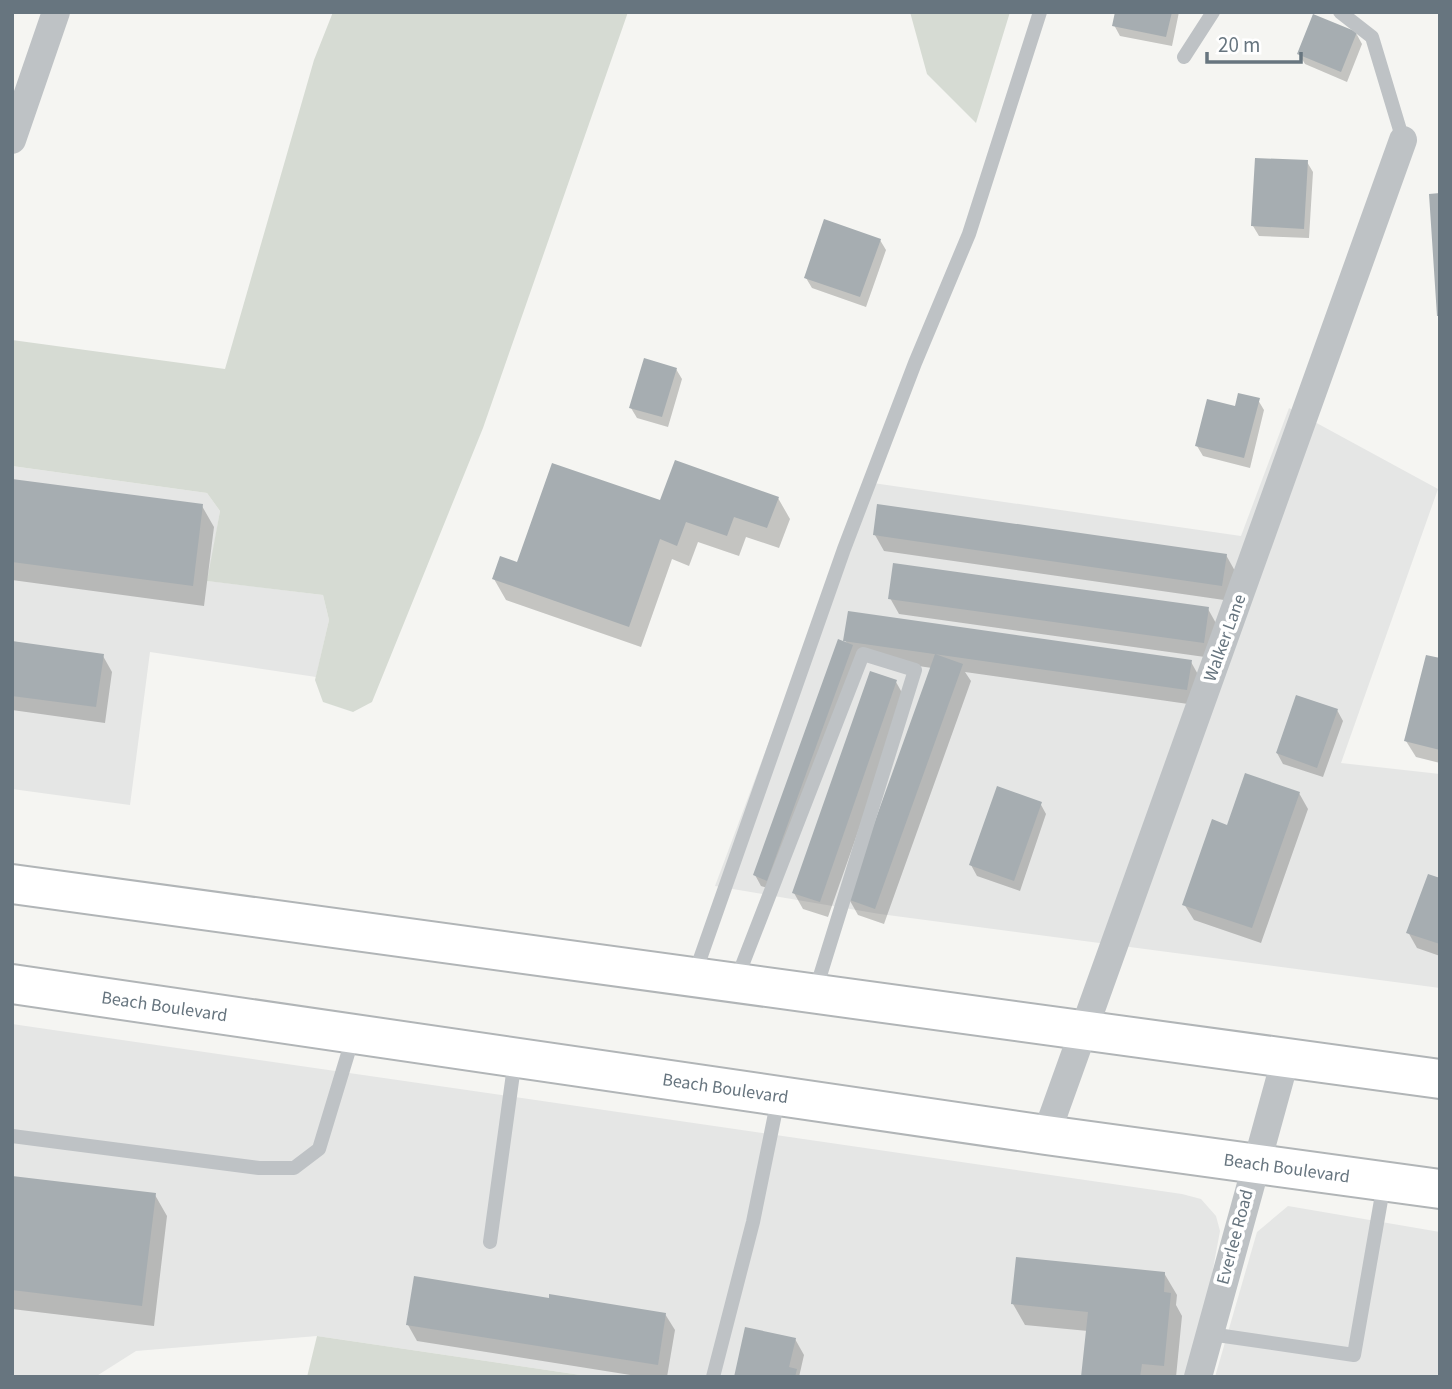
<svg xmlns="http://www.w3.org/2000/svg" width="1452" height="1389" font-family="'Source Sans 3',sans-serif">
<rect width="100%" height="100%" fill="#f5f5f2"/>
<path fill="#e5e6e5" d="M1289,408L1438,489L1341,763L1440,774V988L880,914L715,886L866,482L1241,536Z
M12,466L207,493L220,511L208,581L323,595L329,620L316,677L150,652L130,805L12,789Z
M12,1024L1182,1194L1201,1199L1216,1216L1220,1231L1208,1296L1185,1377H594L317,1336L136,1351L95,1377H12Z
M1288,1206L1440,1232V1377H1215L1257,1232Z"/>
<path fill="#d6dbd3" d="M333,12H628L483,428L372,702L353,712L323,702L315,680L329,620L323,595L207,581L220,511L207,493L12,466V340L225,369L314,60Z
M910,12H1010L976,123L927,74Z
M317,1336L594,1377H307Z"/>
<path fill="#0003" d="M1117,12H1179L1172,46L1120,36L1114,25Z
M1356,33L1362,44L1347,82L1305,64L1299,54Z
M1307,162L1313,172L1309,238L1259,236L1253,226Z
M880,240L886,250L866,307L812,288L806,278Z
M676,369L682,379L668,427L637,418L631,408Z
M1258,400L1264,410L1250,468L1203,456L1197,446Z
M12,481L202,506L214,527L204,606L12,580Z
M778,498L790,519L779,548L746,537L739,556L698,542L689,566L672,559L641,647L506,600L494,579L518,564L662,502Z
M875,535L1226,555L1235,571L1231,601L884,551Z
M890,598L1208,609L1217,625L1212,658L899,614Z
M845,640L1191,662L1200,678L1195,705L965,672L971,681L884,924L858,915L849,899L932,668L857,657L773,890L761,886L755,875L847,644Z
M12,643L103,656L112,672L105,723L12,710Z
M1440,660V763L1416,757L1406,741Z
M896,682L905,698L828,917L803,909L794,893Z
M1337,710L1343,721L1323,777L1283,764L1277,753Z
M1299,793L1308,809L1261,943L1194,920L1184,904L1228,827Z
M1040,803L1046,814L1020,891L977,876L971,865Z
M1440,880V956L1417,948L1408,932Z
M12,1178L155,1195L167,1216L154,1326L12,1309Z
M1164,1273L1177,1295L1176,1305L1182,1316L1176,1377H1083L1088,1331L1025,1325L1013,1304Z
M550,1300L665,1314L675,1330L667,1377H643L417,1341L408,1325Z
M795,1339L804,1355L799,1377H736Z"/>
<path fill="#a6adb1" d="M1115,12H1172L1166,37L1112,26Z
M1313,14L1357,32L1341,72L1297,54Z
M1255,158L1308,160L1304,229L1251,226Z
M1440,193V316H1437L1429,194Z
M824,219L881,239L860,297L804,278Z
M644,358L677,368L662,417L629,408Z
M1238,393L1260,398L1244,458L1195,446L1207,399L1235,406Z
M675,460L779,497L767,528L734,517L727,536L686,522L677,546L660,539L629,627L492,579L500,556L517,562L552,463L660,500Z
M12,479L203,504L193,586L12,562Z
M877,504L1227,554L1222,586L873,535Z
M893,563L1209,607L1204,643L888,599Z
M848,611L1192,660L1187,690L843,641Z
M838,639L853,645L767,881L753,875Z
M12,641L104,654L96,707L12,696Z
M935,654L963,664L875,909L847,899Z
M1426,655L1440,658V750L1404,741Z
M870,671L897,680L820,902L792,893Z
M1296,695L1338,709L1317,768L1276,753Z
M1245,773L1300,792L1252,928L1182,905L1212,819L1227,825Z
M997,786L1042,802L1014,881L969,865Z
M1428,874L1440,878V944L1406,933Z
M12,1176L156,1193L142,1306L12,1290Z
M1016,1257L1165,1272L1164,1292L1171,1293L1164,1366L1142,1364L1140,1377H1081L1088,1312L1011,1304Z
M414,1276L549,1298V1294L666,1313L658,1365L406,1325Z
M745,1327L796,1338L789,1367L797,1369L795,1377H734Z"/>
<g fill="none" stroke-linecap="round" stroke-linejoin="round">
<g stroke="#b1b5b7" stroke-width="42">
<g id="highway">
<path d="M12,884L1440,1079"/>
<path id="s1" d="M12,984L1046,1135L1440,1189"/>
</g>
</g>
<path stroke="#bec2c5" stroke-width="14" d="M1340,12L1372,37L1403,140
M1184,57L1213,12
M694,976L844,549L915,363L969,234L1040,12
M736,981L863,654L915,670L815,992
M12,1136L259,1168H294L319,1149L353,1037
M490,1242L515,1059
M1210,1334L1354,1355L1384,1183
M713,1377L753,1222L778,1099"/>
<path stroke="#bec2c5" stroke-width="28" d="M12,140L56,12
M1046,1135L1403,140
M1198,1377L1286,1057"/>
<use href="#highway" stroke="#fff" stroke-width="38"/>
</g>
<g text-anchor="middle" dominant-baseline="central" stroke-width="7" stroke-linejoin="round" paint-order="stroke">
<g font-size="18" fill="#67757f" stroke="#fff">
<text transform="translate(1225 638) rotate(-70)">Walker Lane</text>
<text stroke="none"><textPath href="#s1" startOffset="154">Beach Boulevard</textPath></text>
<text stroke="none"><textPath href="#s1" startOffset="721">Beach Boulevard</textPath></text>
<text stroke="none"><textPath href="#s1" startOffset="1288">Beach Boulevard</textPath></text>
<text transform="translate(1235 1237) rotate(-75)">Everlee Road</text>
</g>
</g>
<rect width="1452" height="1389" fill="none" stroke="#67757f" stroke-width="28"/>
<path d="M1207 52v10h94v-10" fill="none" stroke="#67757f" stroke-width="3.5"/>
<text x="1218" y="52" font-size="21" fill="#67757f" stroke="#ffffff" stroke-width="5" paint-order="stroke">20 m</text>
</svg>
